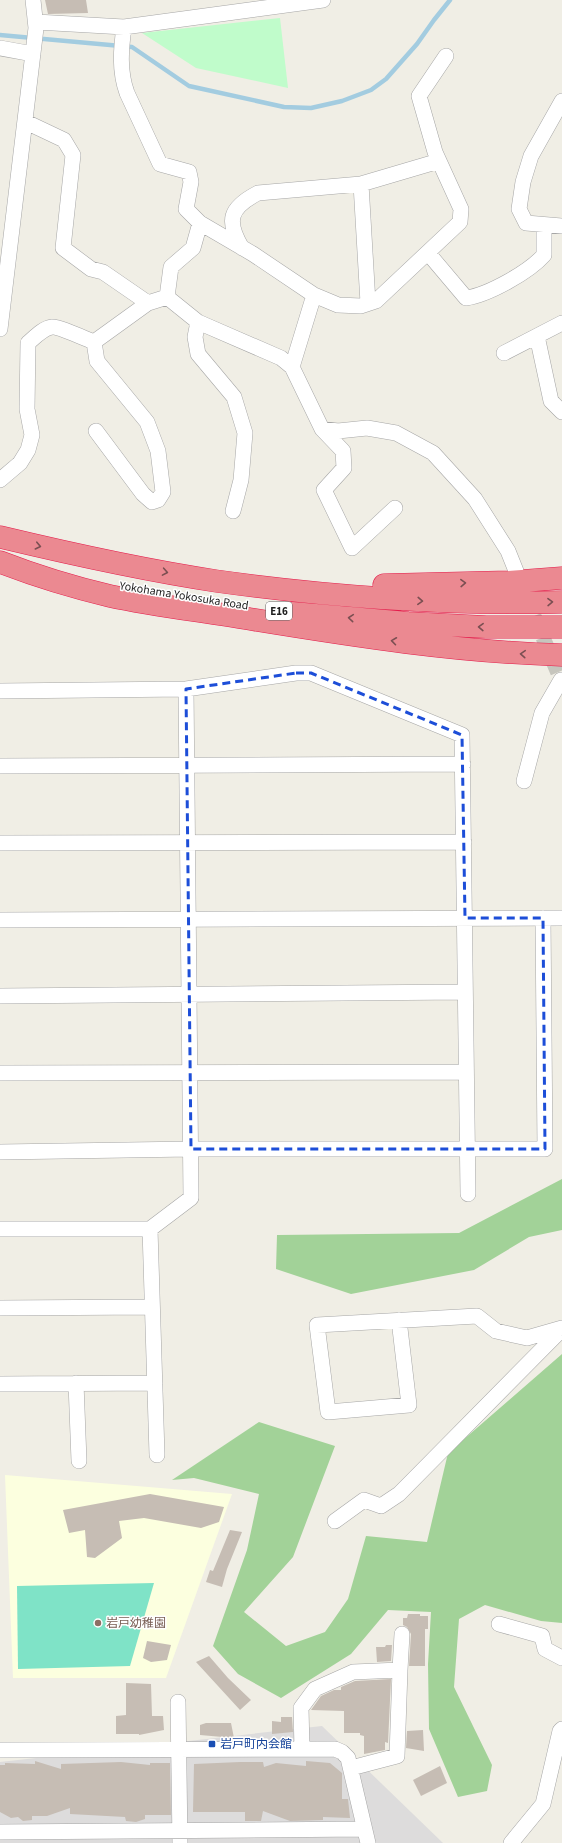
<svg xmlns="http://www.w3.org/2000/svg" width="562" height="1843" font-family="'Source Sans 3','Noto Sans JP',sans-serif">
<rect width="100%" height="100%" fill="#f0eee5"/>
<path fill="#dddcdc" d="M322,1726L443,1843H0V1762Z"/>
<path fill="#fcffdf" d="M5,1475L232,1494L166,1678H13Z"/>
<path fill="#a2d298" d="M562,1179V1230L529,1237L474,1270L351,1294L276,1269L277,1235L459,1233Z
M562,1354V1623L541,1621L485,1605L459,1619L454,1687L492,1765L487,1791L458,1797L429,1729L428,1664L431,1612L388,1610L351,1654L281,1698L238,1674L213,1646L247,1550L259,1494L194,1478L172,1480L259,1422L335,1446L293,1557L244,1612L286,1646L325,1632L348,1599L366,1536L427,1542L448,1453Z"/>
<path fill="#c0fccb" d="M280,18L288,88L196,68L142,33Z"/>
<path fill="#7fe3c7" d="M154,1583L130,1666L18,1669L17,1586Z"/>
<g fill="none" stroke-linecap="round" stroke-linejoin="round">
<path stroke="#a3cce0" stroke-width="4.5" d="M0,35L132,47L189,86L284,107L311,108L342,101L371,90L386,79L417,44L434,20L450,0"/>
</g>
<path fill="#c6bdb4" d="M45,0H86L88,13L48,14Z
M150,1494L224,1507L219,1522L201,1528L144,1518L119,1521L122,1538L95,1558L87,1557L85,1530L69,1533L63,1510Z
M230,1530L242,1532L227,1569L222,1587L206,1582L210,1570L213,1571Z
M408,1614H420V1616H428V1629H425V1666H409L411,1634L407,1627L403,1625V1618H407Z
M147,1641L171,1645L167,1660L151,1662L143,1658Z
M386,1645H392L391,1661L377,1662L376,1647H385Z
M209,1656L228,1678L251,1700L240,1710L196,1662Z
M391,1679L388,1743L385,1742V1750L364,1754V1736L360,1735V1733H344V1711L311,1710L321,1696L334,1690H341V1687L355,1681Z
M126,1683L151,1684L152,1716H163L164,1730L139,1735V1734H116V1716L126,1715Z
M281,1717H292L293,1732L272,1734V1721L281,1722Z
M206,1723H231L234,1738L200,1735V1725Z
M423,1730L424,1751L406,1748L407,1731Z
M35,1761L61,1769V1764L121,1762L150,1765V1763H170L171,1815H145V1819L136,1822L126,1821L125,1817L70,1814V1808L47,1816H32V1820L23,1821L18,1817L11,1818L0,1812V1765H5V1763L35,1764Z
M306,1761L330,1763L342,1773V1799H348L350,1818L323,1817V1820L290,1821L263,1811L261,1821H245V1812H193L194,1764L240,1762H263L264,1767L276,1763L306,1766Z
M440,1766L447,1783L421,1796L413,1780Z"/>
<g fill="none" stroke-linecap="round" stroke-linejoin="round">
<path stroke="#c6c5bd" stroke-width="15" stroke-dasharray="15 8" stroke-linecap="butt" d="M525,595L561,680"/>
<g stroke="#a6a6a6" stroke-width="16">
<path id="minor" d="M36,22L124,27L323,0
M0,48L33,54
M562,101L531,156L523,182L519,209L526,223L562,226
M26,122L64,140L73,155L63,248L91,269L103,272L148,303
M361,184L368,303
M200,223L253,254L314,295L338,305L361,306L376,301L460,222L461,209L435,152L419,96L446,56
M242,248C226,221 229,208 258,193L361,184L439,161
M428,253L466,298C488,295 529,272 544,255V225
M167,297L198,322L281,358L292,367L322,429L343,451L344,468L324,490L352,548L395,508
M198,322L195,337L198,354L234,397L245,433L241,480L233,511
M0,329L36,28L33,0
M537,336L551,401L562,412
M94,342L148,303L167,297L171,267L193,248L200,223L186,209L191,182L189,172L160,164L127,93C119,71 121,49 124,27
M504,353L562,323
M292,367L314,295
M322,429L338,431L367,428L396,433L433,453L475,499L508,551L516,571
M0,480L20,463L28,450L32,435L27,409L28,343C34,338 43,328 52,327C58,326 86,339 94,342L97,361L147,422L158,451L163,492L158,500L152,502L143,494L96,431
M0,691L186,689L296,673H311L462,735L468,1194
M0,766L463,764
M524,781L542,713L561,680
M0,843L464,842
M0,920L562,918
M0,996L465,992
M0,1073L466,1072
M0,1152L191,1149H545L543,918
M0,1229H150L191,1198L186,689
M150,1229L157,1455
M0,1308L152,1307
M399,1320L409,1405L328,1412L317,1325L477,1316L496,1331L527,1338L562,1328
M76,1383L79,1461
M0,1384L155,1383
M335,1521L364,1500L381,1506L399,1494L562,1329
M499,1624L542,1636L545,1649L562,1658
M400,1670L402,1634
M178,1702L180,1843
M302,1749L301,1708L315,1689L353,1672L400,1670L397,1756L351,1768
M0,1750L335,1749L342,1752L348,1758L368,1843
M0,1832L364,1829
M511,1843L543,1804L560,1731L562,1729"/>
</g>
<g stroke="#e41c4b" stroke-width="23">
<path id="highway" d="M0,537C71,554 143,570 216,581C331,597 446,605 562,602
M0,562C36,576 72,587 110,596C156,606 203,611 250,619C354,636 457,652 562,655
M384,585L509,582L562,578
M292,613L408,623L486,627H562"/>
</g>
<use href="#minor" stroke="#fff" stroke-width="15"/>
<use href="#highway" stroke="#eb8991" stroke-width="22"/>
</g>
<defs><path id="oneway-chevron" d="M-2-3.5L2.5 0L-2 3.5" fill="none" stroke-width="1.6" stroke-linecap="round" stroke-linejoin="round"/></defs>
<g stroke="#7b4f52">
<use href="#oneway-chevron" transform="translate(38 546) rotate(13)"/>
<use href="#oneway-chevron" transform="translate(165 572) rotate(10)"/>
<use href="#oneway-chevron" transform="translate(463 583) rotate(-2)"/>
<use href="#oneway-chevron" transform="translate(420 601) rotate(3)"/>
<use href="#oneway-chevron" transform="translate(550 602) rotate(-1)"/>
<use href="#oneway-chevron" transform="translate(351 618) rotate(-175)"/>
<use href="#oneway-chevron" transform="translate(481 627) rotate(-178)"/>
<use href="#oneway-chevron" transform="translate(394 641) rotate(-172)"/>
<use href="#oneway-chevron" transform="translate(523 654) rotate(-176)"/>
</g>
<path fill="none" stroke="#1d4ed8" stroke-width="3" stroke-dasharray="8 5" stroke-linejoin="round" d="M296,673H311L462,735L465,918H543L545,1149H191L186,689Z"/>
<circle fill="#8d6e63" stroke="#fff" stroke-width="1.5" cx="98" cy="1623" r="4"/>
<rect fill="#1a4fb4" stroke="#fff" stroke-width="1.5" x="208" y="1740" width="8" height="8" rx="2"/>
<g text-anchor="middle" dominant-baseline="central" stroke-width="3" stroke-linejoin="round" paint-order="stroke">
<rect fill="#fff" stroke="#626262" stroke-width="1" x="266" y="602" width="26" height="18" rx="3"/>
<g font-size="11" font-weight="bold" fill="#1f1f1f">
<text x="279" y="611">E16</text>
</g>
<g font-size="12" fill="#1f1f1f" stroke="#fff">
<text transform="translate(184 596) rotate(9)">Yokohama Yokosuka Road</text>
</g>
<g font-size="12" fill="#785e54" stroke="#fff" text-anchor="start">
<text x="106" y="1623">岩戸幼稚園</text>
</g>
<g font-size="12" fill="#164399" stroke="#fff" text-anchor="start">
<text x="220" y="1744">岩戸町内会館</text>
</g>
</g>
</svg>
